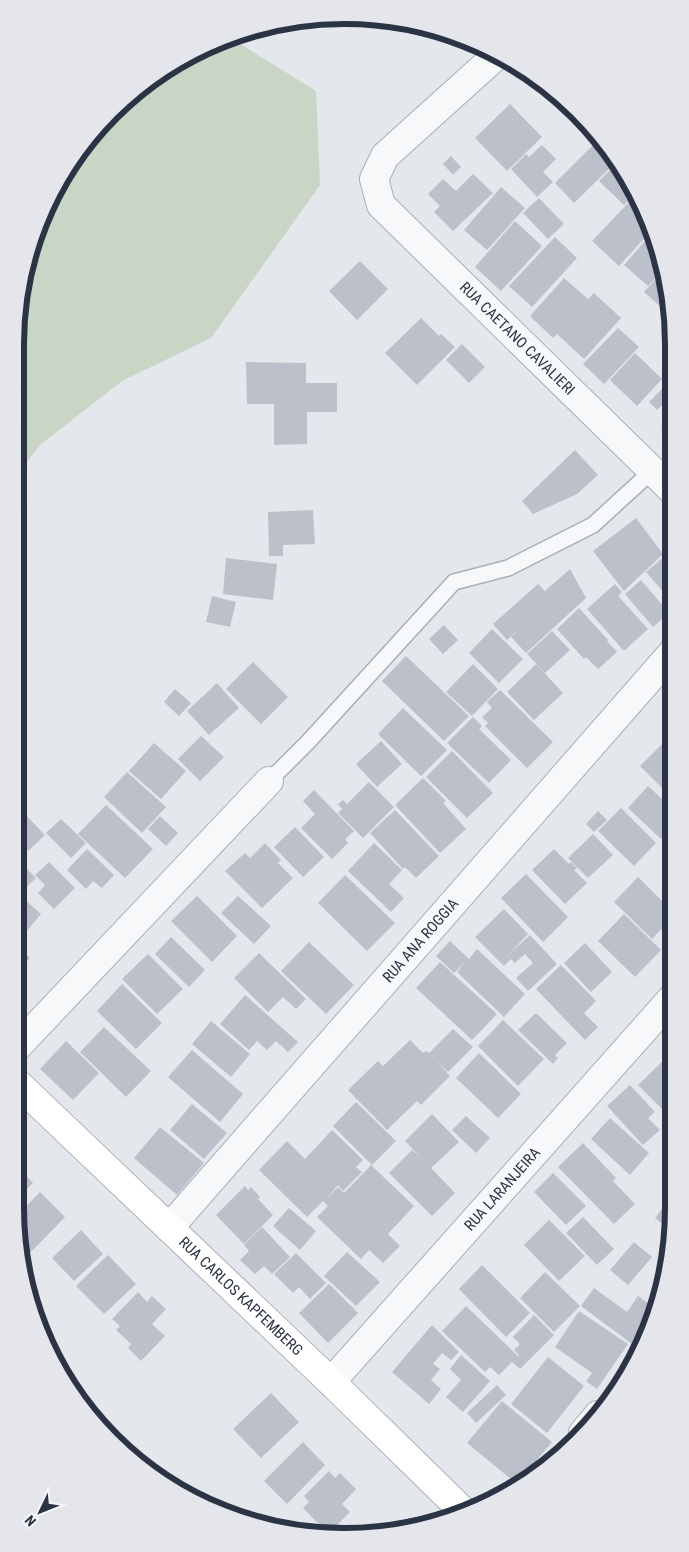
<svg xmlns="http://www.w3.org/2000/svg" width="689" height="1552" font-family="'Roboto Condensed',sans-serif">
<rect width="100%" height="100%" fill="#e4e7ec"/>
<path fill="#c9d6c5" d="M229,37L316,91L320,185L211,338L122,381L40,445L15,477V344L21,280L40,219L70,162L111,112L161,71L218,40Z"/>
<path fill="#bbc0ca" d="M510,104L542,137L507,171L475,138Z
M594,144L614,164L574,203L555,183Z
M542,145L556,159L543,172L553,182L537,197L511,169L526,154L529,157Z
M451,156L461,167L453,175L443,164Z
M617,163L635,194L624,205L599,181Z
M473,174L493,193L453,231L434,212L440,206L428,194L443,179L456,191Z
M501,187L525,208L487,250L464,230Z
M539,198L564,224L548,239L523,213Z
M633,198L642,206L649,218L652,230L619,266L592,241Z
M515,221L542,246L501,291L475,267Z
M653,232L663,270L648,286L624,265Z
M555,237L577,258L532,307L509,286Z
M360,261L388,289L357,320L329,291Z
M663,271L671,301V314L669,312L668,313L644,292Z
M564,278L588,299L594,293L621,318L584,359L557,334L553,338L530,316Z
M421,318L439,336L441,334L455,347L417,385L385,353Z
M618,328L639,347L604,384L583,364Z
M462,344L485,367L469,383L446,360Z
M635,353L662,379L637,406L610,380Z
M246,362L306,363V383H337V412H307V444L274,445V404H247Z
M671,380V396L657,410L649,402Z
M671,415L672,436L661,426Z
M575,450L598,475L577,494L533,514L522,501Z
M313,510L315,544L283,545V556H269L268,512Z
M636,518L663,554L624,591L593,551Z
M672,550V602L646,572Z
M226,558L277,564L273,600L223,594Z
M570,569L586,598L526,653L511,637L520,628L507,640L493,624L538,584L545,591Z
M641,580L669,613L653,627L625,594Z
M615,584L622,592L618,596L648,629L624,651L587,609Z
M212,596L236,602L230,627L206,622Z
M579,608L608,640L607,641L617,652L598,669L586,657L584,659L557,629Z
M444,625L458,640L443,654L429,639Z
M492,629L523,659L499,683L469,653Z
M552,631L570,650L545,673L527,654Z
M406,656L469,716L444,741L382,681Z
M253,662L288,697L261,724L226,689Z
M473,664L498,689L472,716L446,692Z
M536,664L563,693L534,720L507,692Z
M217,683L239,708L209,735L187,711Z
M175,689L191,703L179,716L164,702Z
M500,690L553,742L527,768L485,726L488,723L482,717L492,708L487,702Z
M403,708L447,750L421,776L378,734Z
M473,717L482,726L479,729L511,760L489,783L447,743Z
M672,723V730L673,736L666,729Z
M201,736L224,757L200,781L178,759Z
M669,737L673,740V799L640,766Z
M381,741L402,764L377,787L356,764Z
M154,743L186,771L161,799L129,771Z
M452,751L493,793L467,818L426,777Z
M127,772L166,807L142,833L104,797Z
M423,778L446,801L443,803L466,829L440,853L395,805Z
M369,782L394,807L363,838L338,813L342,809L338,804L343,800L347,804Z
M648,786L673,809V826L661,839L628,808Z
M314,790L354,831L345,839L348,843L332,859L301,828L315,814L303,801Z
M106,805L153,849L125,878L78,834Z
M18,807L45,835L28,851L15,838V810Z
M621,808L656,843L634,866L598,831Z
M395,810L439,856L416,878L405,867L403,869L370,833Z
M598,811L607,820L594,832L586,824Z
M160,816L178,833L166,846L148,829Z
M61,819L86,843L71,858L46,833Z
M295,827L324,857L303,877L274,847Z
M593,834L613,855L588,878L568,858Z
M265,843L281,860L278,863L293,878L262,908L225,871L245,853L250,858Z
M374,843L402,870L389,884L404,898L391,912L348,871Z
M87,849L114,875L102,888L93,881L86,889L67,870Z
M554,849L569,864L571,862L577,868L574,870L587,883L565,904L532,870Z
M15,857L36,878L22,891L15,884Z
M49,862L75,888L54,909L38,893L45,885L35,875Z
M526,874L568,917L543,942L501,898Z
M345,875L395,923L367,951L318,903Z
M638,877L665,904L669,900L673,905V934L665,925L652,939L614,902Z
M673,880V901L662,891Z
M15,891L41,914L20,939L15,934Z
M197,896L237,936L212,962L171,921Z
M238,896L271,926L254,944L221,913Z
M504,909L528,934L507,956L530,935L557,964L528,991L516,978L533,963L525,954L515,963L511,959L504,966L475,937Z
M624,914L661,950L635,977L598,941Z
M171,937L205,970L189,987L155,954Z
M450,941L469,959L477,949L525,994L504,1017L457,972L466,961L454,973L436,956Z
M309,942L354,985L326,1014L281,971Z
M15,943L30,958L15,974Z
M585,943L612,972L591,992L564,963Z
M259,953L306,999L296,1009L283,997L268,1012L234,978Z
M148,954L183,989L157,1014L122,979Z
M440,962L497,1014L472,1040L416,988Z
M561,965L596,1001L584,1013L598,1027L585,1040L536,989Z
M122,984L162,1023L136,1049L97,1011Z
M245,995L298,1042L288,1052L276,1041L267,1050L257,1041L249,1050L220,1024Z
M536,1013L567,1043L555,1055L558,1058L553,1064L518,1030Z
M503,1020L544,1059L518,1086L478,1046Z
M211,1021L250,1054L231,1077L192,1044Z
M104,1027L151,1071L126,1097L80,1052Z
M453,1029L473,1047L448,1072L435,1059L450,1076L421,1105L417,1101L387,1130L348,1090L378,1061L383,1066L410,1040L423,1053L426,1051L429,1053Z
M66,1041L99,1073L73,1100L40,1069Z
M192,1050L243,1094L220,1122L168,1077Z
M479,1053L521,1094L498,1118L456,1078Z
M667,1057L674,1064V1121L638,1085Z
M630,1085L655,1112L648,1118L660,1130L643,1145L607,1106Z
M356,1102L396,1141L372,1165L333,1126Z
M192,1104L227,1133L204,1159L170,1130Z
M432,1114L459,1142L431,1168L455,1193L432,1216L389,1173L412,1150L421,1158L405,1141Z
M466,1116L490,1138L476,1153L452,1130Z
M610,1118L649,1153L630,1175L591,1139Z
M160,1127L204,1163L177,1195L134,1158Z
M332,1130L363,1160L356,1167L362,1172L343,1191L338,1185L326,1199L338,1187L344,1193L371,1165L414,1206L388,1234L400,1246L383,1263L369,1250L361,1259L317,1217L328,1206L323,1201L307,1217L259,1170L287,1141L305,1159Z
M583,1143L616,1178L613,1181L635,1204L614,1224L558,1167Z
M15,1164L33,1183L15,1200Z
M553,1173L586,1206L566,1225L534,1192Z
M245,1186L248,1190L251,1187L260,1197L258,1199L273,1215L244,1244L216,1215Z
M40,1192L65,1217L31,1252L21,1242L16,1217Z
M674,1193V1208L672,1231L655,1218Z
M289,1208L316,1231L300,1250L273,1226Z
M583,1217L614,1249L597,1265L566,1233Z
M549,1220L585,1256L559,1281L524,1245Z
M262,1227L290,1257L272,1274L264,1266L255,1274L240,1260L249,1251L244,1245Z
M81,1230L103,1254L74,1281L52,1258Z
M634,1242L652,1257L628,1285L610,1270Z
M347,1252L380,1282L356,1306L324,1276Z
M296,1253L326,1283L310,1299L299,1287L293,1293L274,1274Z
M108,1255L136,1284L104,1314L76,1286Z
M482,1265L530,1313L506,1337L459,1289Z
M545,1272L580,1306L554,1332L520,1298Z
M329,1284L358,1313L328,1343L299,1313Z
M594,1288L627,1312L638,1296L656,1309L632,1344L581,1306Z
M138,1292L147,1302L152,1296L166,1309L152,1324L165,1336L141,1361L128,1348L131,1344L116,1330L120,1326L112,1319Z
M466,1306L518,1356L519,1355L514,1350L520,1344L513,1337L534,1315L554,1335L520,1369L512,1362L499,1375L490,1367L485,1372L442,1331Z
M579,1311L628,1344L597,1389L586,1381L592,1373L555,1347Z
M432,1325L459,1352L451,1360L442,1353L433,1364L440,1369L431,1380L441,1389L429,1404L392,1372Z
M461,1355L490,1381L463,1412L446,1397L461,1380L450,1369Z
M548,1357L584,1386L547,1433L511,1404Z
M497,1385L506,1395L476,1423L467,1413Z
M271,1393L299,1422L261,1458L233,1429Z
M502,1401L552,1442L517,1484L467,1443Z
M303,1442L325,1465L287,1504L264,1481Z
M329,1471L335,1478L340,1473L356,1489L342,1504L350,1512L330,1532H327L303,1508L309,1502L304,1496Z"/>
<g fill="none" stroke-linecap="round" stroke-linejoin="round">
<g stroke="#a9aeb7" stroke-width="18">
<path id="lane" d="M269,781L308,742L454,582L508,568L593,525L652,471"/>
</g>
<g stroke="#a9aeb7" stroke-width="30">
<g id="street">
<path id="s1" d="M497,55L385,156L374,179L381,205L672,490"/>
<path d="M15,1049L269,781"/>
<path id="s2" d="M169,1228L672,653"/>
<path id="s3" d="M331,1382L673,997"/>
<path d="M583,1433L598,1415"/>
</g>
</g>
<g stroke="#a9aeb7" stroke-width="30">
<g id="secondary">
<path id="s4" d="M15,1081L331,1382L465,1513"/>
</g>
</g>
<use href="#lane" stroke="#f7f8fa" stroke-width="15"/>
<use href="#street" stroke="#f7f8fa" stroke-width="28"/>
<use href="#secondary" stroke="#fff" stroke-width="28"/>
</g>
<g text-anchor="middle" dominant-baseline="central" stroke-width="5" stroke-linejoin="round" paint-order="stroke">
<g font-size="15" fill="#2b3445" stroke="#f4f6f9">
<text stroke="none"><textPath href="#s1" startOffset="394">RUA CAETANO CAVALIERI</textPath></text>
<text stroke="none"><textPath href="#s2" startOffset="382">RUA ANA ROGGIA</textPath></text>
<text stroke="none"><textPath href="#s3" startOffset="258">RUA LARANJEIRA</textPath></text>
<text stroke="none"><textPath href="#s4" startOffset="312">RUA CARLOS KAPFEMBERG</textPath></text>
</g>
</g>
<path d="M0 0H689V1552H0ZM344 24H345A320 320 0 0 1 665 344V1208A320 320 0 0 1 345 1528H344A320 320 0 0 1 24 1208V344A320 320 0 0 1 344 24Z" fill="#e4e6eb" fill-rule="evenodd"/>
<path fill="none" stroke="#2b3445" stroke-width="6" d="M344 24H345A320 320 0 0 1 665 344V1208A320 320 0 0 1 345 1528H344A320 320 0 0 1 24 1208V344A320 320 0 0 1 344 24Z"/>
<g transform="translate(40 1512) rotate(227)" stroke="#f4f6f9" stroke-width="4" paint-order="stroke">
<path d="M0-4L9 19L0 12L-9 19Z" fill="#2b3445"/>
<text y="-8" font-size="14" font-weight="bold" text-anchor="middle" fill="#2b3445">N</text>
</g>
</svg>
